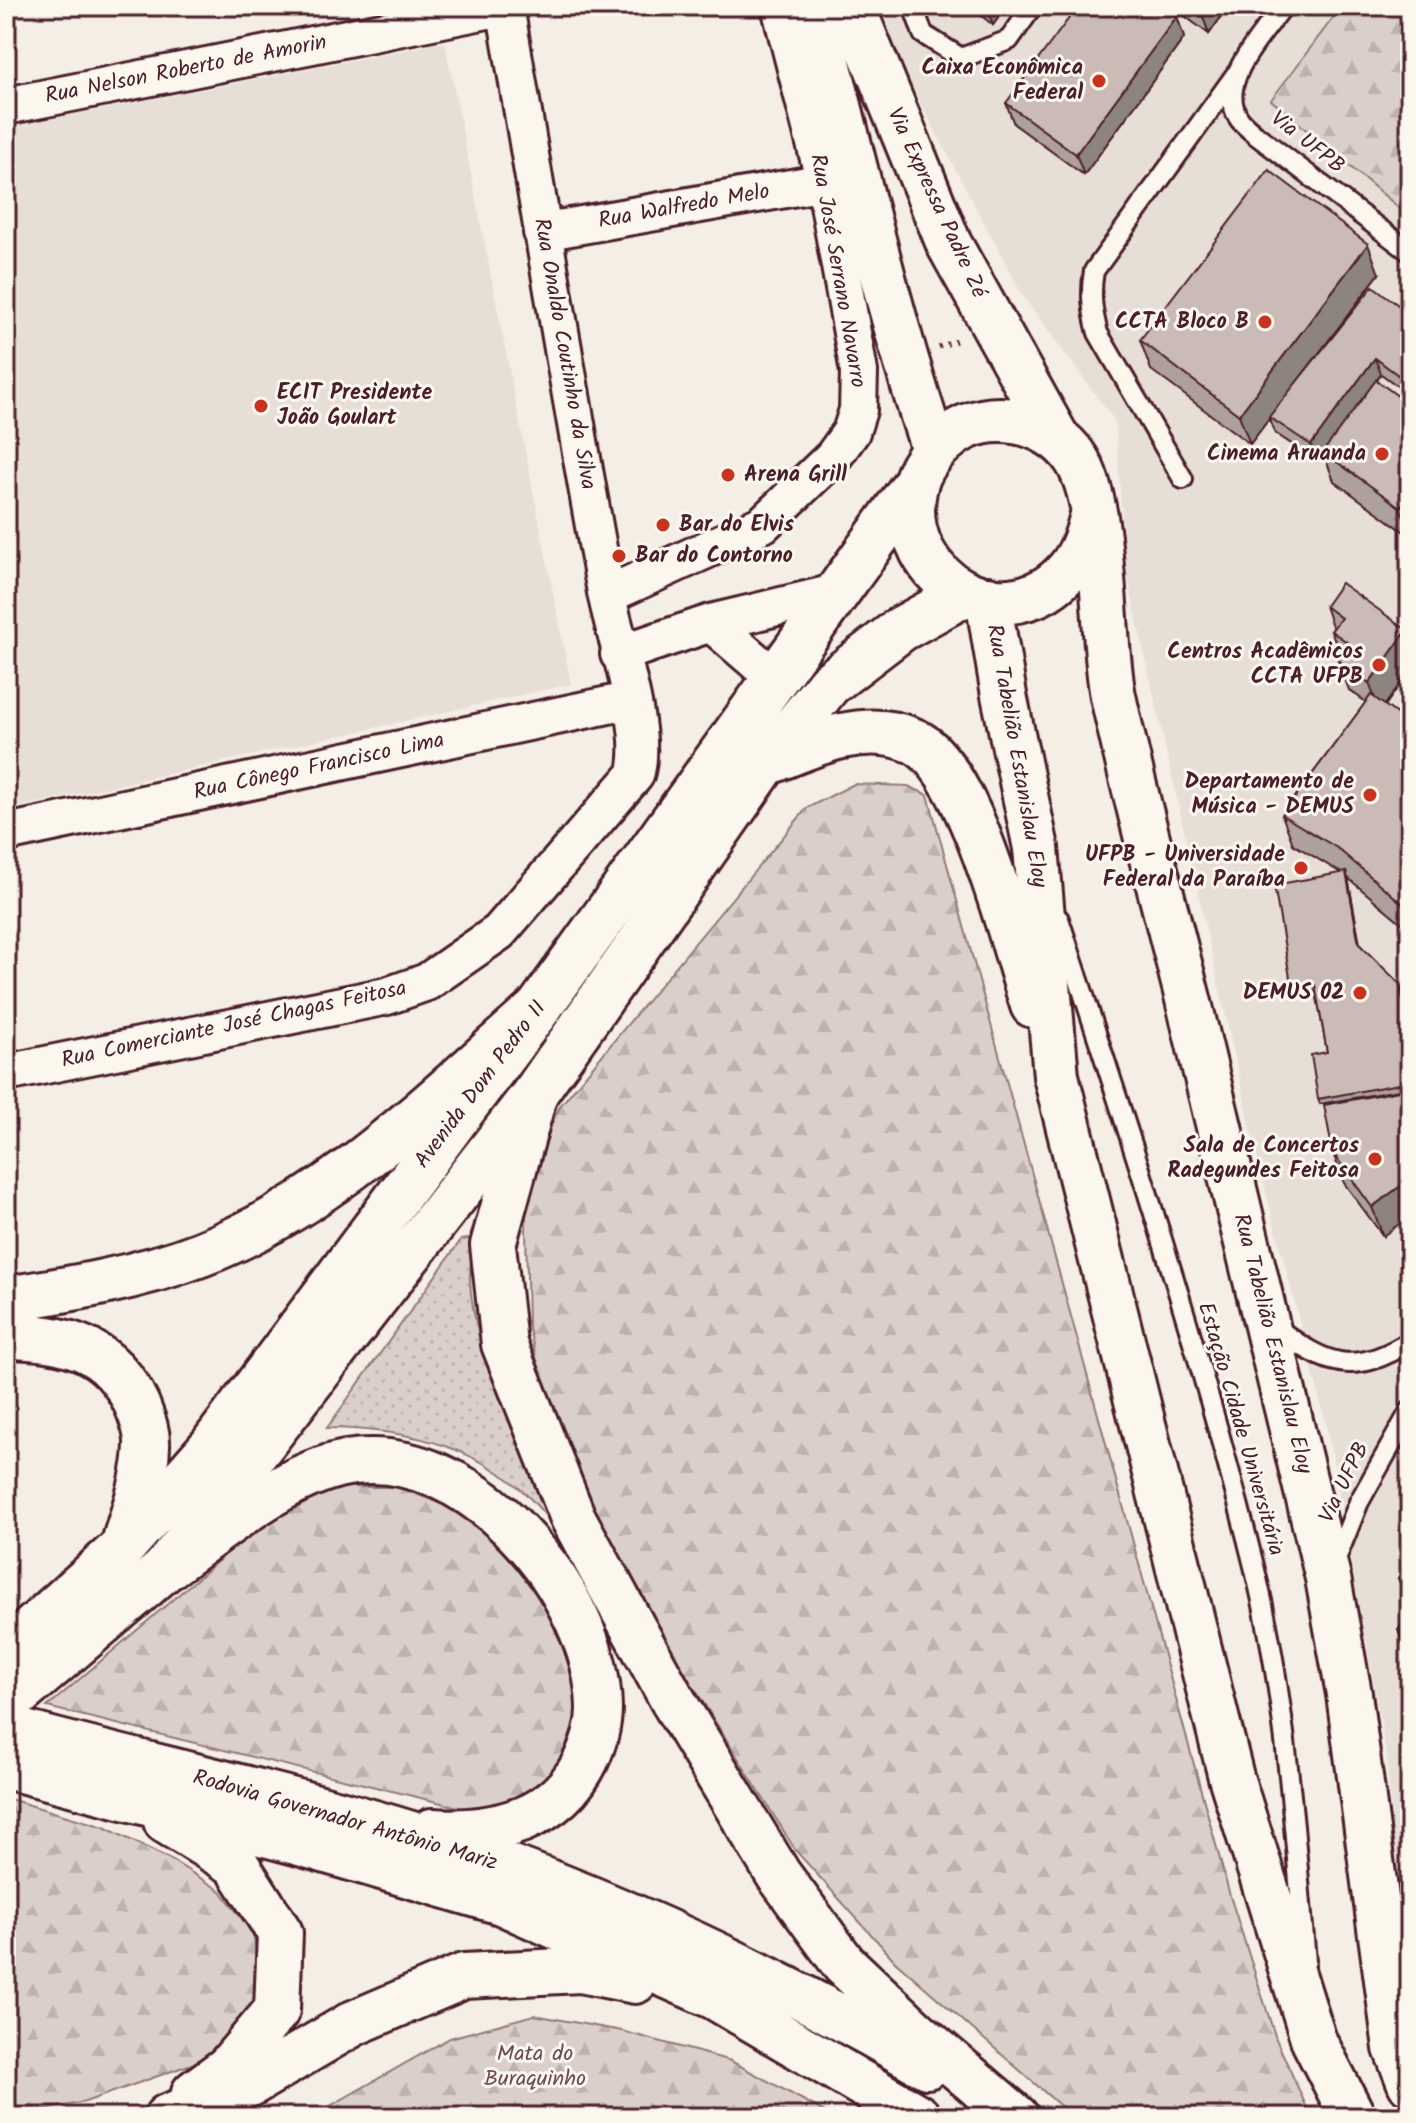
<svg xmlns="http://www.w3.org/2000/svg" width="1416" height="2123" font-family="Kalam,sans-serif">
<defs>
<pattern id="grass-dots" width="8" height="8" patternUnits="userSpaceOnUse" patternTransform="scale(2)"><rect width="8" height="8" fill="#dbd0c9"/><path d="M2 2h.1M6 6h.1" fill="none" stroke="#bdb2ad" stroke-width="1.8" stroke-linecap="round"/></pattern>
<pattern id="forest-firs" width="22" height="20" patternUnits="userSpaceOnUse" patternTransform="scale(2)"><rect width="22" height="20" fill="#dbd0c9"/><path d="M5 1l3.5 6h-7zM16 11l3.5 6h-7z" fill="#bdb2ad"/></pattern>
</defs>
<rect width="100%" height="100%" fill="#f4eee4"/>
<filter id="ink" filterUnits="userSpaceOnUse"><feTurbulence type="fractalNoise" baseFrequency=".0125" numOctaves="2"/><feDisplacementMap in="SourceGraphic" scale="16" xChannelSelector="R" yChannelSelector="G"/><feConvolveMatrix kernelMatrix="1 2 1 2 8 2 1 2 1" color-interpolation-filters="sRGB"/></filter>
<g filter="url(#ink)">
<path fill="#e7dfd6" d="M881,6H1410V1990L1400,1961L1387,1758L1327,1427L1259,1165L1126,571L1115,421L1024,298L896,57Z
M445,42L571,684L6,810V128Z"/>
<path fill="url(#grass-dots)" stroke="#92787a" stroke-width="2" d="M475,1238C473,1252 469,1267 470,1281C475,1370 533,1467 572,1546C552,1524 532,1496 508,1479C453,1439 393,1429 327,1428L461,1240Z"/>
<path fill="url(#forest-firs)" stroke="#92787a" stroke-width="2" d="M1342,6H1410V217L1271,100Z
M854,784L908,786L928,795L1230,1896L1276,2039L1311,2117H1073L895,1961L796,1851L610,1553L559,1446L528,1325L525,1181L560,1106L807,808Z
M333,1487H398L452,1508L511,1548L591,1685L578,1744L536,1796L502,1810L462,1808L47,1707L246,1537L279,1512Z
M6,1798L104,1827L168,1858L221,1891L253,1934L261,1977L247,2020L200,2061L85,2102L6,2117Z
M534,2015L622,2031L731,2061L834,2117H311L450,2038Z"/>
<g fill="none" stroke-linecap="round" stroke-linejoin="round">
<g stroke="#4a1f2b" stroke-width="24">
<path id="service" d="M913,6L923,34L961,58L1009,40L1033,6
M1283,6C1264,34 1216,80 1238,117C1242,124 1251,130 1256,135L1410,252
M1183,479L1098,333C1092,311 1090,293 1094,271L1236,74
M1059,919C1129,1133 1200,1348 1254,1566C1286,1695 1294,1829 1306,1961
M1276,1327C1325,1366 1355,1377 1410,1341
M1334,1564L1359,1502L1410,1411"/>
</g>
<g stroke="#4a1f2b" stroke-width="42">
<path id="minor" d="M6,106L507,6
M542,232L825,182
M607,595L763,524L833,457L851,432L858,410L859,372L825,182L780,6
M711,623L776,679
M619,654L711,623L835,593
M6,833L632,700
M6,1073L387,996L427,982L499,932L635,775C649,732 615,639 606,592C570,397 538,201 505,6"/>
</g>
<g stroke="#4a1f2b" stroke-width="50">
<path id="secondary" d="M813,6C853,154 885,304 934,449
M852,6L949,244L1055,435"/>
</g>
<g stroke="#4a1f2b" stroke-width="50">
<path id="primary" d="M1093,515C1088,534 1083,552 1070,568C1009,642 896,582 914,490C918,468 934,449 951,436C988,407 1050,419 1076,459C1107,507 1101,634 1113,696C1136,802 1165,906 1191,1011C1237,1200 1283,1389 1328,1578L1349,1694L1396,2048L1410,2083
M988,599L1004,695L1036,848L1056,1076L1231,1777L1314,2041L1353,2117
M767,763C812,744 866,719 914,741C971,767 1013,945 1033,1005
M6,1652L123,1547L212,1446L538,1009L915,484
M6,1705L165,1569L535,1093L765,764L829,684L901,629L966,593"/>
</g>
<g stroke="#4a1f2b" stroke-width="50">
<path id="trunk" d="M535,1093L493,1245L504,1344L573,1518L672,1699L778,1874L844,1964L916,2032L1016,2117
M6,1299C72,1289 138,1278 201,1254C332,1204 434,1099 538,1009
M6,1336C65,1337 110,1346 137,1405C142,1418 148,1431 147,1446C146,1480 132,1515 123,1547
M165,1569C216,1533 284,1474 347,1463C471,1442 597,1592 599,1708C599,1727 594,1743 586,1760C557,1820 495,1835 432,1831
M6,1728C167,1772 333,1804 490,1860C642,1915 787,1984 927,2066
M6,1766L296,1842L501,1902L715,1997L918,2117
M166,1821L236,1864L280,1933L277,2010L228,2068L194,2093
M167,2117L250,2084L354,2023L464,1976L580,1970L635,1981"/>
</g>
<path stroke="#4a1f2b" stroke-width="5" stroke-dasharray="2 6" stroke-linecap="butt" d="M939,347L959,340"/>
<use href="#service" stroke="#fbf7ec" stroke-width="18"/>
<use href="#minor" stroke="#fbf7ec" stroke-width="36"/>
<use href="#secondary" stroke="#fbf7ec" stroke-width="44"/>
<use href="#primary" stroke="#fbf7ec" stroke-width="44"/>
<use href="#trunk" stroke="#fbf7ec" stroke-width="44"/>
</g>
<path fill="#aea19d" stroke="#4a1f2b" stroke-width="2" d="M969,6H1007L993,25Z
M1171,6H1229L1209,34Z
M1177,16L1184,38L1084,175L1014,124L1006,103Z
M1379,274L1309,367L1410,314V395L1381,374L1376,381L1410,405V536L1334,481L1323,452L1328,445L1317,461L1275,433L1269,419L1250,444L1151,370L1140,340Z
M1325,606L1407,630L1410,640V670L1385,706L1410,724V930L1348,878L1360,945L1402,990L1405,1004L1410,1003V1088L1320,1104L1318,1099L1327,1052L1316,991L1294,995L1292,989L1341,873L1293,844L1282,815L1366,702L1349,690L1338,660L1341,657L1331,631L1333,629Z
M1410,1089L1383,1236L1344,1183L1333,1153Z
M1410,1563V1599L1404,1594L1398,1578Z
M1410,1615V1650L1404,1646L1398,1630Z"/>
<path fill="#8d837f" stroke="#4a1f2b" stroke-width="2" d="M986,6H1007L993,25Z
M1211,6H1229L1209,34L1203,17Z
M1177,16L1184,38L1084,175L1076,154Z
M1368,244L1379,274L1250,444L1239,415Z
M1375,358L1381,374L1317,461L1311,445Z
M1410,493V533L1400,507Z
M1407,630L1410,640V670L1380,712L1369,683Z
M1346,872L1348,878L1361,950L1359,944Z
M1410,1179V1216L1383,1236L1372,1207Z"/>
<path fill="#cabbb6" stroke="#4a1f2b" stroke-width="2" d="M1078,6H1162L1177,16L1076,154L1006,103Z
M1187,6H1211L1203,17Z
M1269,170L1368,244L1239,415L1140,340Z
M1373,286L1410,314V384L1375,358L1311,445L1269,417Z
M1376,380L1410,405V493L1400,507L1323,452Z
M1341,583L1407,630L1369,683L1338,660L1350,644L1331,631L1341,618L1325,606Z
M1371,695L1410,724V910L1337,848L1282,815Z
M1346,872L1359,944L1400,984L1404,1005L1410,1003V1082L1318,1099L1311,1055L1327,1052L1315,985L1292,989L1274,885Z
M1410,1089V1179L1372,1207L1333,1153L1324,1105Z
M1410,1563V1587L1398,1578Z
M1410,1615V1639L1398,1630Z"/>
</g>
<g fill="#c8321e" stroke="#fbf7ec" stroke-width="3">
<circle cx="1099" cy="81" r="8"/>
<circle cx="1265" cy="322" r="8"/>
<circle cx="261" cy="406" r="8"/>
<circle cx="1382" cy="454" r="8"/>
<circle cx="728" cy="475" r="8"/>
<circle cx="663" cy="525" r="8"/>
<circle cx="619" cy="556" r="8"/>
<circle cx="1379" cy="665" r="8"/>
<circle cx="1370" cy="795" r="8"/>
<circle cx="1301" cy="868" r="8"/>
<circle cx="1360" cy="993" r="8"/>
<circle cx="1375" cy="1159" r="8"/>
</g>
<g text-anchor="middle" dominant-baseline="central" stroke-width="6" stroke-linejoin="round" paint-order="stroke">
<g font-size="22" font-weight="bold" fill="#4a1f2b" stroke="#fbf7ec" text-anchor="end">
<text x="1083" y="68">Caixa Econômica<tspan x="1083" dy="25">Federal</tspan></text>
<text x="1249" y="322">CCTA Bloco B</text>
<text x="277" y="393" text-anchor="start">ECIT Presidente<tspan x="277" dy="25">João Goulart</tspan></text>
<text x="1366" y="454">Cinema Aruanda</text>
<text x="744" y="475" text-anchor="start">Arena Grill</text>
<text x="679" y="525" text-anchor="start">Bar do Elvis</text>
<text x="635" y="556" text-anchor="start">Bar do Contorno</text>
<text x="1363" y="652">Centros Acadêmicos<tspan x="1363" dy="25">CCTA UFPB</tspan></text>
<text x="1354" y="782">Departamento de<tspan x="1354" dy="25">Música - DEMUS</tspan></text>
<text x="1285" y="855">UFPB - Universidade<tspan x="1285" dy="25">Federal da Paraíba</tspan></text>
<text x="1344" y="993">DEMUS 02</text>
<text x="1359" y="1146">Sala de Concertos<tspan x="1359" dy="25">Radegundes Feitosa</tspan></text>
</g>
<g font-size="22" fill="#4a1f2b" stroke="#fbf7ec">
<text transform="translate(186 70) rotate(-11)">Rua Nelson Roberto de Amorin</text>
<text transform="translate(1307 143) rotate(38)">Via UFPB</text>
<text transform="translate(936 203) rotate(65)">Via Expressa Padre Zé</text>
<text transform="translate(684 207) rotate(-10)">Rua Walfredo Melo</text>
<text transform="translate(837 271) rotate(80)">Rua José Serrano Navarro</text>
<text transform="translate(564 354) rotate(80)">Rua Onaldo Coutinho da Silva</text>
<text transform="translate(1016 756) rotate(80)">Rua Tabelião Estanislau Eloy</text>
<text transform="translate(319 767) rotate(-12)">Rua Cônego Francisco Lima</text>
<text transform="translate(234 1025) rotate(-12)">Rua Comerciante José Chagas Feitosa</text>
<text transform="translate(481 1085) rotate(-53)">Avenida Dom Pedro II</text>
<text transform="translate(1272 1344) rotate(76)">Rua Tabelião Estanislau Eloy</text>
<text transform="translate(1240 1429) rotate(74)">Estação Cidade Universitária</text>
<text transform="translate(1345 1483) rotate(-64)">Via UFPB</text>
<text transform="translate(345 1821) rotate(16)">Rodovia Governador Antônio Mariz</text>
</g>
<g font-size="22" fill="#6e4b52" stroke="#fbf7ec">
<text x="535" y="2054">Mata do<tspan x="535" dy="25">Buraquinho</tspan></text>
</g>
</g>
<rect width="1416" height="2123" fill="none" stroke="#fbf7ec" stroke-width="32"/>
<rect x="16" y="16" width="1384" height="2091" fill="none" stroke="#4a1f2b" stroke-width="3" filter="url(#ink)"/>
</svg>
